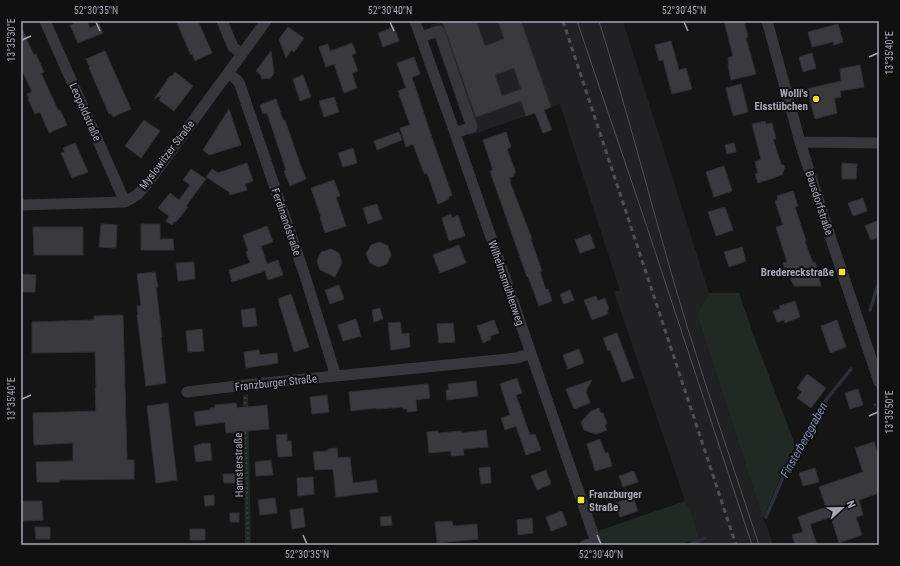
<svg xmlns="http://www.w3.org/2000/svg" width="900" height="566" font-family="'Roboto Condensed',sans-serif">
<rect width="100%" height="100%" fill="#151516"/>
<path fill="#212123" d="M443,21H623L709,293L697,314L763,519L767,526L773,545H701L691,512L685,501L614,291H620L560,104L469,136L430,25Z"/>
<path fill="#212924" d="M709,293H739L756,342L796,447L785,466L763,519L697,314Z
M248,394L251,545H245L243,395Z
M685,501L691,512L701,545H691L690,541L679,545H603L598,531Z"/>
<g fill="none" stroke-linecap="round" stroke-linejoin="round">
<path stroke="#2b2f3a" stroke-width="3.5" d="M870,310L879,282
M766,517L786,470L827,399L851,369
M691,545V544L705,538"/>
</g>
<path fill="#3a3a3e" stroke="#302f32" fill-rule="evenodd" d="M73,21H87L90,28L99,24L103,33L78,43L70,25L74,24Z
M176,21H198L212,53L195,61L192,54L191,55Z
M442,21H476L485,46L504,39L498,21H521L551,107L544,110L552,130L543,133L535,113L526,116L521,101L476,117ZM514,68L521,89L502,96L495,75Z
M724,21H744L748,37L746,38L756,74L731,80L728,65H729L728,58L733,56Z
M838,24L843,42L834,45L833,42L812,47L808,32Z
M21,27L34,55L36,54L44,72L41,73L58,110H60L67,125L49,133L40,112L35,114L28,99H29L27,94L32,92L21,68Z
M288,27L304,38L294,52L291,50L286,58L279,39Z
M394,27L399,41L383,47L378,33Z
M671,41L679,70L686,68L692,89L672,94L663,60L659,61L655,45Z
M352,43L356,53L352,55L358,71L352,73L357,88L344,93L334,64L326,67L319,47L328,44L330,51Z
M105,51L131,109L113,117L111,113L109,114L89,68L90,67L86,59Z
M271,51L274,73L271,78L262,79L261,75L256,71Z
M812,53L816,68L803,72L799,57Z
M414,57L420,74L412,77L432,138L452,195L448,197L449,199L438,204L427,173L425,174L424,173L413,144L406,147L400,128L410,125L398,91L406,88L397,63Z
M860,65L864,87L840,91L841,97L834,98L837,113L815,119L807,89L841,81L840,69Z
M175,72L193,86L174,111L159,100L162,95L154,99L170,76H172Z
M303,75L311,97L300,101L293,79Z
M741,84L748,112L733,116L726,88Z
M334,97L339,112L324,117L319,101Z
M276,99L283,120H285L300,164L306,179L290,186L284,171L286,170L267,113L263,114L260,105Z
M229,109L241,145L209,155L203,150Z
M144,120L160,131L141,158L125,146Z
M765,121L766,124L772,123L776,139H773L781,164L785,166L782,175L758,183L755,174L758,173L755,162L761,159L752,124Z
M399,132L402,140L377,150L374,141Z
M506,132L511,147L507,149L516,173H514V176L509,178L511,181L510,182L532,239L531,240L542,271L540,272L546,290L548,289L552,301L539,306L528,276L527,277L490,171L493,170L483,140Z
M75,143L88,172L72,178L61,153L65,152L63,148Z
M734,143L736,152L727,154L725,145Z
M353,148L357,163L343,167L338,153Z
M247,163L253,181L245,184L247,190L230,195L229,192L206,177L212,169L218,173Z
M842,163L857,164L856,179H842Z
M724,166L732,191L714,197L706,172Z
M191,169L206,179L186,206L188,207L176,222L175,221L172,225L166,221L169,216L158,208L170,193L179,200L190,185L183,180Z
M334,180L340,196L336,197L346,226L325,233L320,217H321L311,188Z
M793,191L798,206L795,207L806,241L805,242L813,263L815,262L820,277L819,278L821,286H794L790,277L788,278L783,263L787,262L776,227L783,225L775,201L778,200L777,196Z
M863,198L867,211L853,216L848,203Z
M377,204L382,219L368,224L363,208Z
M725,207L733,230L716,236L708,212Z
M451,214L452,218L458,215L465,236L449,241L442,218Z
M879,220V237L871,240L865,226Z
M101,224L117,225L116,248L99,247Z
M141,224H160V239H173L174,250H141Z
M267,226L273,242L261,246L267,264L278,260L283,275L268,280L265,271L232,282L229,270L250,263L246,252L248,251L243,235Z
M33,227H83V255H34Z
M590,234L595,248L580,253L575,240Z
M380,242L388,246L391,255L387,264L378,267L370,263L366,254L371,245Z
M459,245L466,263L440,273L433,255Z
M742,247L746,261L729,267L724,252Z
M331,249L339,253L342,263L335,277L320,270L317,261L321,252Z
M194,262L195,279L178,281L176,263Z
M155,272L158,287H156L162,337H161L166,383L146,386L137,315H138L137,306H141L137,274Z
M26,274L36,275L35,292H21V275Z
M339,285L344,299L330,304L325,290Z
M570,290L574,300L564,304L560,294Z
M291,294L309,347L294,352L278,299Z
M596,296L598,301L605,298L609,309L607,310L608,314L592,320L584,300Z
M795,301L800,317L785,323L784,320L777,322L773,311L780,309L779,306Z
M255,308L257,326L243,327L241,310Z
M380,308L383,319L374,322L372,310Z
M123,315L127,460H134V479L59,480L60,482H37L36,462L73,461V443L34,445L33,413L96,411L95,388H96L95,352L32,353V322L94,320V316Z
M356,319L361,336L343,341L338,325Z
M494,320L499,333L490,336L491,339L483,343L477,326Z
M837,320L846,347L830,353L821,326Z
M400,322L402,334L409,333L410,347L391,350L388,323Z
M453,323L455,342L439,343L437,324Z
M202,329L204,351L188,352L186,331Z
M617,333L634,378L622,382L610,350L608,351L603,338Z
M579,349L584,363L568,369L563,355Z
M259,350L260,355L277,353L278,363L246,368L244,352Z
M807,374L826,388L811,408L797,398L802,392L797,388Z
M517,378L522,393L516,395L530,435L535,434L541,450L526,455L516,426L505,430L501,418L510,415L500,384Z
M592,380L586,391L590,403L574,409L566,389Z
M476,381L478,396L447,400L446,390H449L448,384Z
M428,384L430,398L416,400L417,411L407,412V409H403V407L377,409L376,408L351,411L349,392Z
M858,389L863,405L850,409L845,393Z
M327,395L329,412L312,414L310,397Z
M168,403L177,480L156,483L147,406Z
M236,403L237,408L267,405L269,429L226,433L225,422L196,426L194,412L210,410V408H215V405Z
M599,408L601,413H603L607,423L605,426L607,430L596,434L584,430L581,422L591,411Z
M486,430L488,447L463,449L464,455L451,456V451L429,453L427,432L438,431L439,433L461,431L462,433Z
M287,434V441H291L292,456L278,457L276,435Z
M600,439L605,453L608,452L612,466L595,471L587,444Z
M874,442L879,456V493L859,500L863,515L856,517L862,535L839,543L831,517L810,524L817,545H795L792,535L803,532L798,517L826,507L819,487L863,472L855,448Z
M204,443V444L210,443L212,460L196,462L194,446Z
M337,448L338,458L350,457L353,483L376,480L378,492L336,497L333,469L315,470L313,452L328,451V449Z
M271,460L273,475L256,476L255,462Z
M490,467L491,483L481,484L479,468Z
M815,468L819,482L803,486L799,473Z
M546,470L551,484L537,490L531,476Z
M634,471L638,482L623,487L619,476Z
M223,474H237V483H224Z
M313,477L314,494L298,496L297,478Z
M214,495V505L205,506L204,496Z
M633,497L638,511L620,517L615,503Z
M275,498L277,513L260,515L258,500Z
M21,501H42L43,520L21,521Z
M303,508L305,527L292,529L290,510Z
M562,511L567,525L551,531L546,517Z
M230,513H239V522H230Z
M391,516L392,525L381,526L380,517Z
M532,518L533,533L518,535L517,520Z
M452,521L453,526L477,524L478,539L437,543L435,522Z
M35,527H50V539H36Z
M190,529H205V540H190Z"/>
<g fill="none" stroke-linecap="round" stroke-linejoin="round">
<path stroke="#3c3c42" stroke-width="2" stroke-dasharray="2 3" stroke-linecap="butt" d="M245,397L248,545
M874,405L879,403"/>
<path stroke="#36363b" stroke-width="11" d="M45,21L125,202
M222,21L233,47L242,54
M415,21L455,133L597,545
M767,21L800,142L828,230L879,382
M421,37L439,31L472,127L455,133
M228,73L238,81L240,85L306,279L333,367L335,376
M800,142L879,143
M21,205L125,202L137,195L147,184L266,21
M187,392L245,385L517,358L531,353
M585,545L596,542"/>
<path stroke="#4f4f56" stroke-width="1" d="M577,21L647,227L752,545
M599,21C631,122 656,225 687,326C710,400 735,472 759,545"/>
<path stroke="#4f4f56" stroke-width="3" stroke-dasharray="5 4" stroke-linecap="butt" d="M563,21L736,545"/>
</g>
<path fill="none" stroke="#a7a7b6" stroke-width="1.5" d="M96,22L100,31M390,22L394,31M684,22L688,31M22,40L31,36M869,57L878,53M22,399L31,395M869,416L878,412M303,535L307,544M597,535L601,544"/>
<g fill="#efe433" stroke="#101011" stroke-width="1.5">
<circle cx="816" cy="99" r="4"/>
<rect x="838" y="268" width="8" height="8" rx="2"/>
<rect x="577" y="496" width="8" height="8" rx="2"/>
</g>
<g text-anchor="middle" dominant-baseline="central" stroke-width="4" stroke-linejoin="round" paint-order="stroke">
<g font-size="11" font-weight="bold" fill="#a7a7b6" stroke="#101011" text-anchor="end">
<text x="808" y="93">Wolli's<tspan x="808" dy="13">Eisstübchen</tspan></text>
<text x="834" y="272">Bredereckstraße</text>
<text x="589" y="494" text-anchor="start">Franzburger<tspan x="589" dy="13">Straße</tspan></text>
</g>
<g font-size="11" fill="#a7a7b6" stroke="#101011">
<text transform="translate(85 112) rotate(66)">Leopoldstraße</text>
<text transform="translate(167 155) rotate(-53)">Myslowitzer Straße</text>
<text transform="translate(819 203) rotate(72)">Bausdorfstraße</text>
<text transform="translate(286 222) rotate(71)">Ferdinandstraße</text>
<text transform="translate(506 283) rotate(71)">Wilhelmsmühlenweg</text>
<text transform="translate(276 383) rotate(-6)">Franzburger Straße</text>
<text transform="translate(239 465) rotate(-91)">Hamsterstraße</text>
</g>
<g font-size="12" font-style="italic" fill="#7e8bb1" stroke="#101011">
<text transform="translate(804 440) rotate(-61)">Finsterberggraben</text>
</g>
</g>
<rect width="900" height="566" fill="none" stroke="#101011" stroke-width="44"/>
<g transform="translate(842 508) rotate(68)" stroke="#101011" stroke-width="3" paint-order="stroke">
<path d="M0-3L7 15L0 10L-7 15Z" fill="#a7a7b6"/>
<text y="-6" font-size="11" font-weight="bold" text-anchor="middle" fill="#a7a7b6">N</text>
</g>
<rect x="22" y="22" width="856" height="522" fill="none" stroke="#a7a7b6" stroke-width="1.5"/>
<g font-size="10" text-anchor="middle" fill="#a7a7b6">
<text x="96" y="14">52°30'35"N</text>
<text x="390" y="14">52°30'40"N</text>
<text x="684" y="14">52°30'45"N</text>
<text transform="translate(11 40) rotate(-90)" y="4">13°35'30"E</text>
<text transform="translate(889 53) rotate(-90)" y="4">13°35'40"E</text>
<text transform="translate(11 399) rotate(-90)" y="4">13°35'40"E</text>
<text transform="translate(889 412) rotate(-90)" y="4">13°35'50"E</text>
<text x="307" y="558">52°30'35"N</text>
<text x="601" y="558">52°30'40"N</text>
</g>
</svg>
